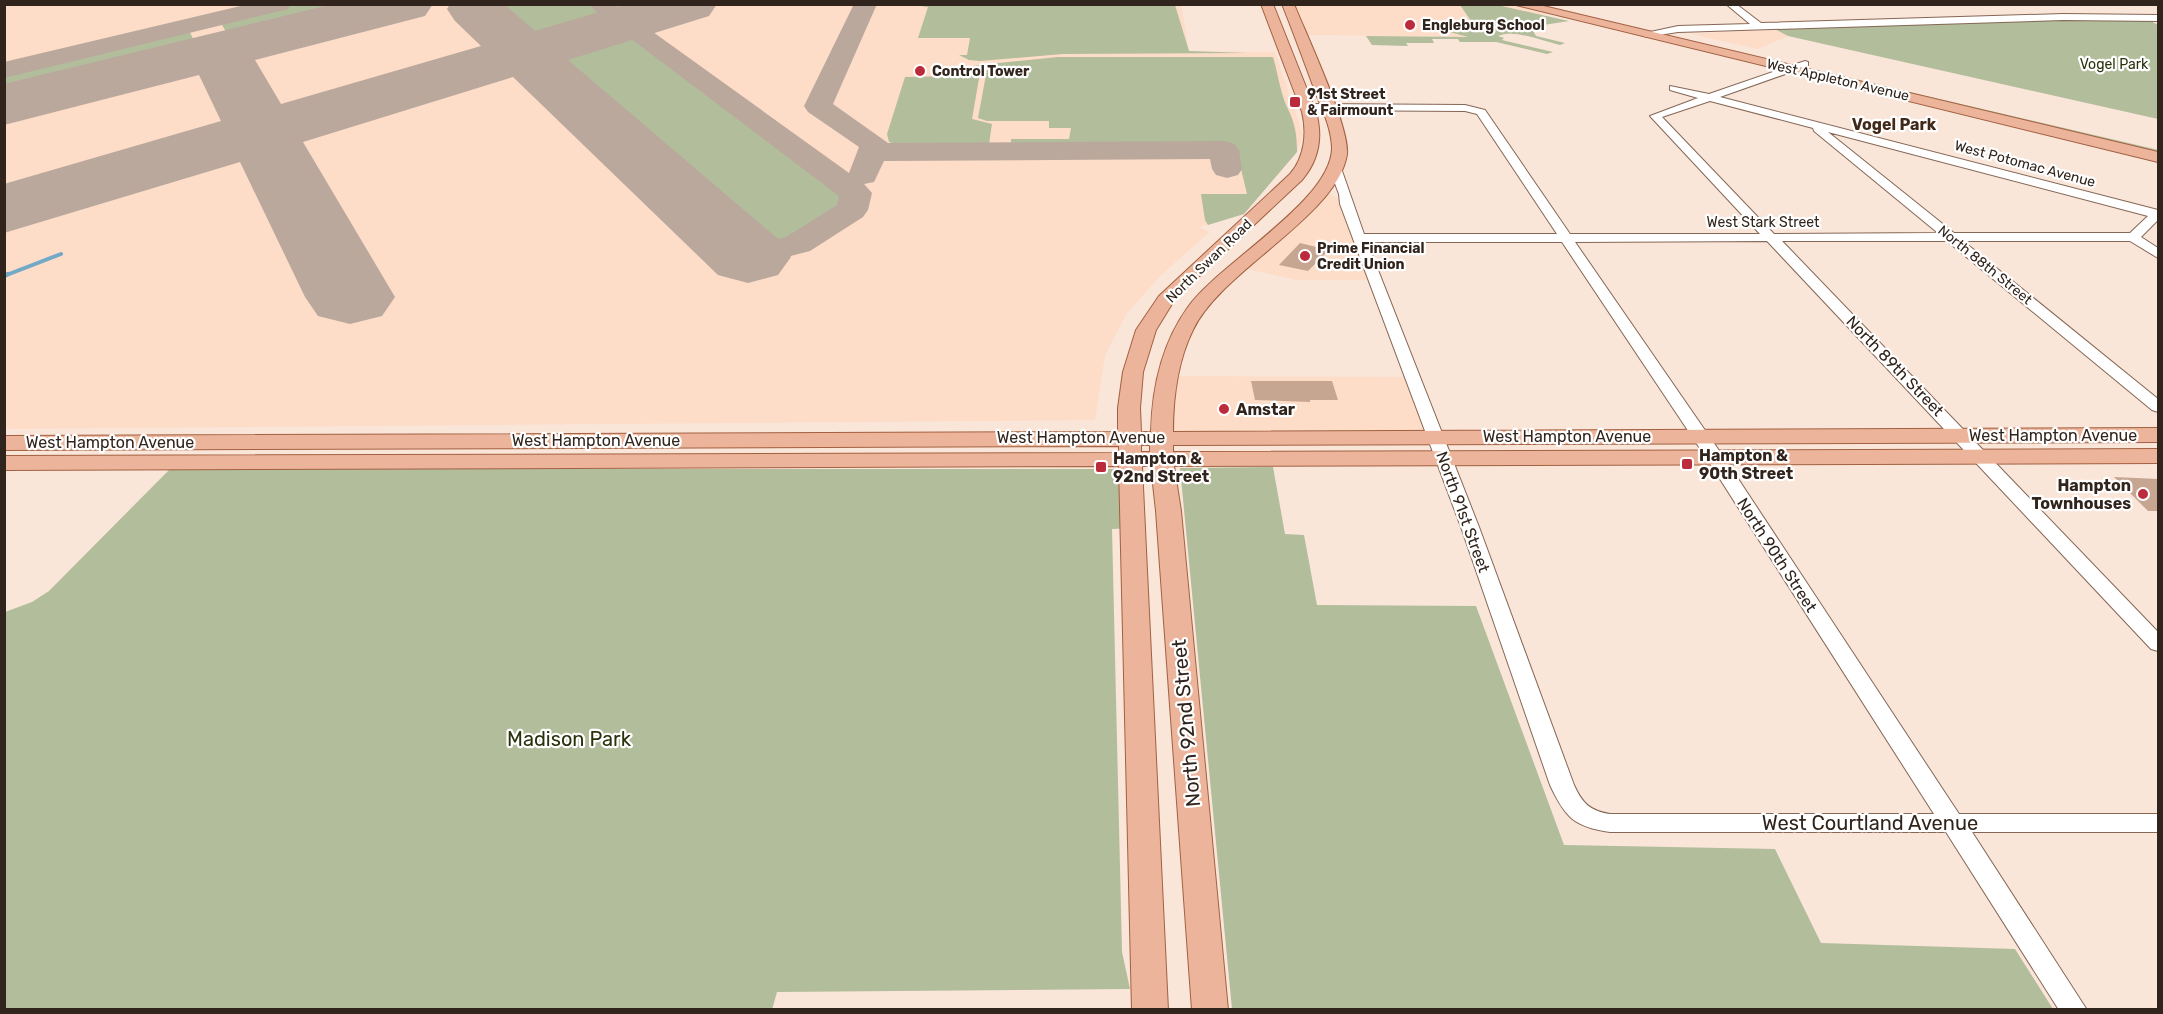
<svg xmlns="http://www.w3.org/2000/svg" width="2163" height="1014" font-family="Rubik,sans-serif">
<rect width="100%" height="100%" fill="#fae5d9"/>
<path fill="#fddcc8" d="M1506,4L1547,14L1483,37L1307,35L1294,5Z
M4,5H1181L1189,51L1275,52L1303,135L1297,152L1244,214L1199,227L1210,232L1162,274L1127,313L1105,355L1095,420L5,429Z
M1776,29L1788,36L1758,49L1691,34Z
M1322,189L1346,204L1375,280H1297L1238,267Z
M1168,376L1412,377L1435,437H1162Z"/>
<path fill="#b2bd9b" d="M289,5V4L387,5L247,40L230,38L222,25L234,18Z
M488,5H589L606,17L607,21C594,31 544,45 528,39Z
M914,5H1175L1189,51L1246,53L1063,54L980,61L969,60L959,55H967L970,38H918L928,7Z
M1460,5H1497L1569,21L1531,27L1536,36L1565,43L1560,45C1542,41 1515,29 1498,36L1504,38L1502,40L1553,52L1547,54L1496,42H1460L1458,39H1432L1434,43H1406L1408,46L1372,45L1366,36L1468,37L1446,31L1471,21Z
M2076,19L2149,20L2158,25V119L1788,36L1773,28Z
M175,32H190L197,48L182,56L5,100V72Z
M617,32L633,37L840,189L844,198C837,221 783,245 760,241L554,62L549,55L557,49Z
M1058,57H1273C1278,73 1280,92 1287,107C1295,123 1297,134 1297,152L1244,214L1208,225L1205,220L1201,194H1247L1241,169H1238L1233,154H1238L1235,147L1016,146L1011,144V139H1069L1071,128H1049V121H987L978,118L988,64Z
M978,65L981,67L972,119L992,124L989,144L902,146L889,142L887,134L905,77L954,76L956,71Z
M1815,70L2150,148L2158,150V154L1812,71Z
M1273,467L1285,534L1304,535L1317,605L1476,606L1564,845L1775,849L1821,943L2015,949L2053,1009H1232L1180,468Z
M170,469H1132L1134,528L1112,529L1122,952L1130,989L777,992L772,1010L5,1009V612L32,602L49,591Z"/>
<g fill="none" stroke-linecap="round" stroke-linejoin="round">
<path stroke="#72a9c6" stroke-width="4" d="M4,276L61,254"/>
<path stroke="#72a9c6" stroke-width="4.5" d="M4,276L8,274"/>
<path fill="#baa89d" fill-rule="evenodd" d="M249,4H291L288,9L4,78V62Z
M588,4H614L849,173L859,147L808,112L804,106L854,4H877L833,104L888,143L1224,141L1234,144L1239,150L1242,169L1238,175L1227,178L1216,175L1212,169L1210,159L884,161L874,182L864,184L872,193L868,210L863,217L810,251L748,267L736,264L731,257L736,250L786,237L837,205L839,196L622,32L523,62L514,59L510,54L514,49L607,21Z"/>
<path fill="#baa89d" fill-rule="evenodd" d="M333,4H433L425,16L255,60L281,104L481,46L455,21L447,9L450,4H504L535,31L626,4H717L709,16L568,60L778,239L791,257L778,275L748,283L718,275L513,77L303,142L395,297L382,316L350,324L318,316L305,297L240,162L4,233V184L221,121L199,75L4,125V84Z"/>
</g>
<path fill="#c6a591" d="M1300,243L1329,250L1308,271L1279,265Z
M1251,381H1332L1338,400H1310V402L1255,400Z
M2114,477L2158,479V511H2148Z"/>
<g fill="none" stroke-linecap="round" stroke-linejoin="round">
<g stroke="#856755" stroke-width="2">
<path id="minor" d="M1726,4H1736L1761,23L2063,14L2158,15V21L2063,20L1678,32L1646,37L1641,34L1678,26L1750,24Z
M1805,61L1808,62V66L1720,97L2158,210V220L2141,237L2158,248V258L2130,241H1963L2158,399V412L2152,410L1947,241H1782L2158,632V651L2151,649L1767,241L1575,242L1729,465L1959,814H2158V832H1972L2087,1010H2059L1946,832H1610C1574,827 1565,817 1550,785L1461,527L1340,204L1339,194L1329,168L1335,164L1341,168L1364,234H1557L1477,114L1465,111L1307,110L1302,107L1307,104L1465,105L1485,110L1570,234H1760L1650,116L1698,98L1670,90V86L1709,94ZM1710,101L1813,128L1814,131L1938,233L1774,234L1662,117ZM1828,132L2148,216L2130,233H1954ZM1367,242H1562L1711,465L1934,814H1610C1590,811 1582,803 1574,785L1479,527Z"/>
</g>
<g stroke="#a26142" stroke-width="2">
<path id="major" d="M1261,4H1273L1316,112C1323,137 1319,160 1302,180L1175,299L1156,330L1143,372L1140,408L1141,432H1151C1152,388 1162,343 1188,307C1219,263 1333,200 1332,147C1331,128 1323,111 1316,94C1305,64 1294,34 1282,4H1294C1306,34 1350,127 1347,154C1338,216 1221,270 1193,330C1178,360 1173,399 1173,432L2158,428V442L1173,445V452L2158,449V463L1174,466L1181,511L1228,1010H1192L1156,511L1151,466H1142L1168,1010H1132L1119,466L4,470V456L1119,453V446L4,450V436L1118,432V408L1123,372L1136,330L1159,296L1290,174C1305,157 1307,132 1302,112ZM1141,445H1150V452H1141Z
M1512,4H1535L2158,152V162Z"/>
</g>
<use href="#minor" fill="#fff" fill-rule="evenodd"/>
<use href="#major" fill="#ecb49a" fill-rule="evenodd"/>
</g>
<g fill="#bc2b3c" stroke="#fff" stroke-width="2">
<circle cx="1410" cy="25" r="6"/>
<circle cx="920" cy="71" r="6"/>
<rect x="1289" y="96" width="12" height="12" rx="3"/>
<circle cx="1305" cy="256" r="6"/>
<circle cx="1224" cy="409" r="6"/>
<rect x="1681" y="458" width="12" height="12" rx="3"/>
<rect x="1095" y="461" width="12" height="12" rx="3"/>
<circle cx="2143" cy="494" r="6"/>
</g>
<g text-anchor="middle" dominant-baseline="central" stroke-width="4.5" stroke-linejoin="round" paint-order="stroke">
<g font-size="14" font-weight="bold" fill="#30241c" stroke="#fff" text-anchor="start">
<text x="1422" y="25">Engleburg School</text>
<text x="932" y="71">Control Tower</text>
<text x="1307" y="94">91st Street<tspan x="1307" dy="16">&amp; Fairmount</tspan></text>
<text x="1317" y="248">Prime Financial<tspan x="1317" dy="16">Credit Union</tspan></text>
</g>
<g font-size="14" fill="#29320b" stroke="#fff">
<text x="2114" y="64">Vogel Park</text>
</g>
<g font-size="14" fill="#30241c" stroke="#fff">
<text transform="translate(1838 80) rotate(13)">West Appleton Avenue</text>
<text transform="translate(2025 164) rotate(15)">West Potomac Avenue</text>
<text x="1763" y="222">West Stark Street</text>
<text transform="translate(1209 261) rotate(-44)">North Swan Road</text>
<text transform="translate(1985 265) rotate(39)">North 88th Street</text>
</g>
<g font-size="16" font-weight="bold" fill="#422818" stroke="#fff">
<text x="1894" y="124">Vogel Park</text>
</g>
<g font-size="16" fill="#30241c" stroke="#fff">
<text transform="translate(1895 366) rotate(46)">North 89th Street</text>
<text x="2053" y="435">West Hampton Avenue</text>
<text x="1567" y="436">West Hampton Avenue</text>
<text x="1081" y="437">West Hampton Avenue</text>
<text x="596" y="440">West Hampton Avenue</text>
<text x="110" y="442">West Hampton Avenue</text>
<text transform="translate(1463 512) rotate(70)">North 91st Street</text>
<text transform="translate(1777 555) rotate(57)">North 90th Street</text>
</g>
<g font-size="16" font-weight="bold" fill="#30241c" stroke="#fff" text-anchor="start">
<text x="1236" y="409">Amstar</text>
<text x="1699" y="455">Hampton &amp;<tspan x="1699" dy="18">90th Street</tspan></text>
<text x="1113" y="458">Hampton &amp;<tspan x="1113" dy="18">92nd Street</tspan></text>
<text x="2131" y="485" text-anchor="end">Hampton<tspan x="2131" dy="18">Townhouses</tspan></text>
</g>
<g font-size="20" fill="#30241c" stroke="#fff">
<text transform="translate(1186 723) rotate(-95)">North 92nd Street</text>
<text x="1870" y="823">West Courtland Avenue</text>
</g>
<g font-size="20" fill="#29320b" stroke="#fff">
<text x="569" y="739">Madison Park</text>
</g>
</g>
<rect width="2163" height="1014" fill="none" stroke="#30241c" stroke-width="12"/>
</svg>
